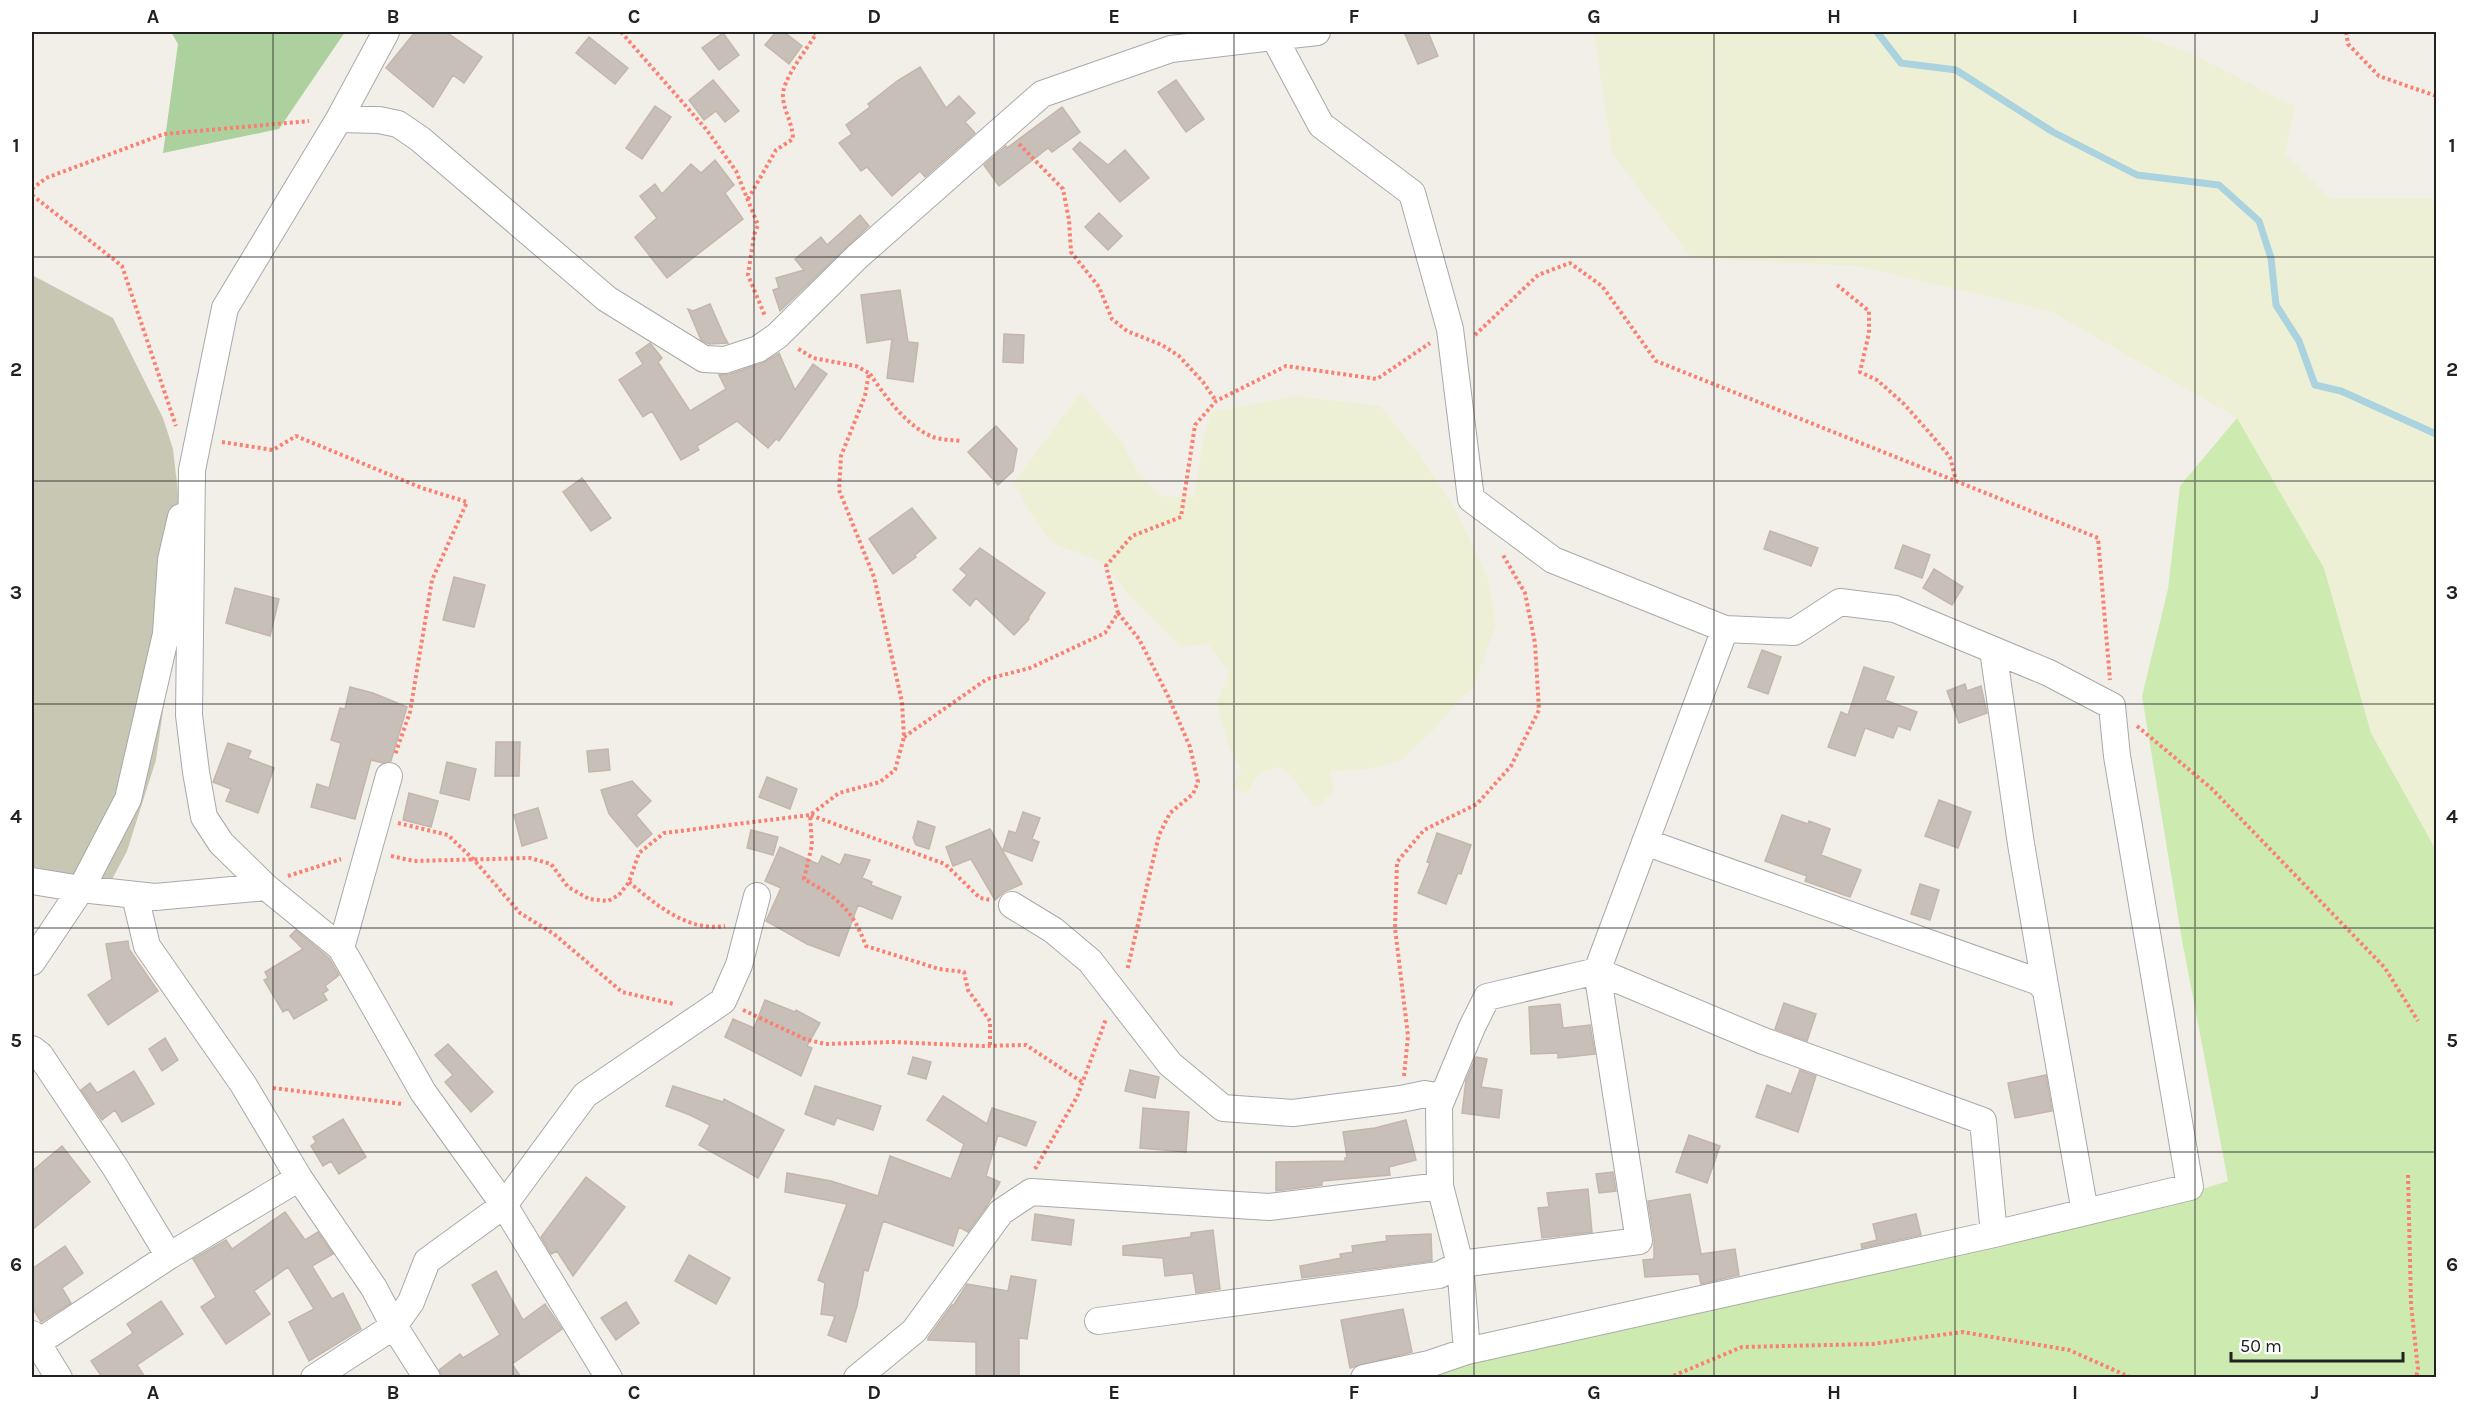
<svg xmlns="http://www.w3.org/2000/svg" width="2468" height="1409" font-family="Karla,sans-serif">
<rect width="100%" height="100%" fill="#f2efe9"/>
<path fill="#c7c7b4" d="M32,275L113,318L163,418L173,449L179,502V597L156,760L127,851L107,889L32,887Z"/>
<path fill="#eef0d5" d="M1594,32H2130L2193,54L2295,107L2285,153L2331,199H2436V850L2371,733L2324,568L2237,418L2050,311L1857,266L1692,258L1612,154Z
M1081,393L1122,442L1137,472L1161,496L1194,497L1203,441L1211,412L1295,396L1380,406L1419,454L1456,511L1488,579L1496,625L1474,686L1459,700L1432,732L1401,760L1369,769L1329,772L1335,790L1317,807L1311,803L1292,776L1279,767L1258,774L1247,794L1233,787L1241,769L1229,747L1217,703L1229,672L1208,644L1181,647L1130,597L1111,571L1100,561L1054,544L1029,512L1014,482Z"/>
<path fill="#cdebb0" d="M2237,418L2324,568L2371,733L2436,850V1377L1396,1378L1839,1281L2123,1214L2228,1181L2182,940L2142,696L2168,589L2180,486Z"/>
<path fill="#add19e" d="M171,32H345L279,129L163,153L178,44Z"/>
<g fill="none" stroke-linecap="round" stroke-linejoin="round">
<path stroke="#aad3df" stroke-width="7" d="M1877,32L1901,63L1956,70L2053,132L2137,175L2219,185L2259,221L2271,258L2276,305L2299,341L2315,385L2341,391L2436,434"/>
</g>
<path fill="#c7bfb8" stroke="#c4b6ab" stroke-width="1.5" d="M415,32H446L482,57L464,83L453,75L433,107L386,68Z
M776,32H784L802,46L789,64L765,45Z
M1404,32H1428L1438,56L1418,64Z
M723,33L739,55L719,70L702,48Z
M589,37L628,68L615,84L576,53Z
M920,67L946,108L959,96L975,113L965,122L975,133L925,177L920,171L892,196L867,167L861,171L839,143L852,134L846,125L870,107L868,104L897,81Z
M713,80L739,111L725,122L716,111L704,120L689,100Z
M1176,80L1204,119L1186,132L1158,92Z
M655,106L671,117L642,159L626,148Z
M1062,107L1080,132L1052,152L1048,148L999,186L984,165L1006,146L1007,148Z
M1080,142L1108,165L1125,150L1149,178L1120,202L1073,149Z
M715,160L734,185L725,193L743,219L667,278L635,237L657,218L640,196L655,184L662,194L691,164L701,173Z
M1099,213L1122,236L1108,250L1085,227Z
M860,215L869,226L780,311L773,290L779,288L776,278L804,270L795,259L821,237L827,245Z
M900,290L908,342L918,343L913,382L887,378L892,339L867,343L861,295Z
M710,304L724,336L728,343L709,344L701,340L688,309L693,311Z
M1004,334L1024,335L1023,363L1003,362Z
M650,343L662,358L658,362L690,411L726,389L719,375L730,374L763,363L779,353L795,390L813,364L827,374L779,441L776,439L768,448L737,421L697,446L699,450L681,460L652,411L643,417L619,380L643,364L636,353Z
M996,426L1017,449L1013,471L998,485L968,452Z
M582,478L611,518L591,531L563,492Z
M912,508L936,538L915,555L916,557L893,574L869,539Z
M1770,531L1818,548L1811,566L1764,549Z
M1903,545L1930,555L1922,578L1895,568Z
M980,548L1045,593L1028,618L1029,619L1014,635L976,598L970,606L953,590L967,575L960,569Z
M1934,569L1963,587L1952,605L1923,588Z
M454,577L485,585L474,627L443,620Z
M235,588L279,599L270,636L226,623Z
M1762,650L1781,657L1768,694L1748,687Z
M1864,667L1894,677L1885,700L1917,712L1910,730L1898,726L1893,738L1865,728L1855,756L1828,747L1841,712L1848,715Z
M1965,684L1967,691L1981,686L1987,713L1959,723L1947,691Z
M350,687L373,693L407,707L391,761L383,763L371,760L355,819L311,807L317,784L329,788L341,743L331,740L340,708L345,709Z
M496,742H520L519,776H495Z
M228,743L251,751L248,758L274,768L258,813L226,801L231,789L213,782Z
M608,749L610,770L589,772L587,751Z
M447,762L476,769L469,800L440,793Z
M767,777L797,789L790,809L759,797Z
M632,781L651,801L636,815L652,834L637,847L609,814L601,790Z
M409,793L438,801L431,827L403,820Z
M1939,800L1971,812L1958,848L1925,836Z
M538,808L547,838L522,846L514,815Z
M1023,812L1040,818L1032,839L1039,842L1032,861L1003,850L1009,831L1016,833Z
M1782,815L1808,824L1809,821L1830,829L1821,855L1861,870L1850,897L1805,881L1807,876L1765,861Z
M918,821L935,827L929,849L916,845L913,838Z
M990,829L1022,884L1004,892L995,900L971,859L953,866L946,847Z
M751,830L778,837L773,855L747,848Z
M1437,833L1471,845L1461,874L1458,873L1446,904L1418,893L1430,863L1427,862Z
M780,847L818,864L822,856L840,865L845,854L870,860L862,878L872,882L871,885L901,897L892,919L858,905L839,956L807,944L766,921L781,888L765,881Z
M1920,884L1939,890L1930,920L1911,914Z
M296,930L329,958L339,975L325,986L328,990L323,993L327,1000L294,1019L288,1009L283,1012L264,980L268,978L265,972L303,949L290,936Z
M128,941L129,949L158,991L108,1025L88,995L112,979L106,944Z
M765,1000L795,1012L796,1010L820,1023L807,1046L812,1048L801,1076L725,1037L733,1019L754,1028Z
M1784,1003L1816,1014L1807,1041L1775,1029Z
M1560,1004L1563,1028L1590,1025L1595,1054L1558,1058V1053L1531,1054L1529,1007Z
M165,1038L178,1060L162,1071L149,1049Z
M448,1044L493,1092L471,1112L445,1082L453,1075L435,1055Z
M913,1057L931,1062L926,1079L908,1074Z
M1476,1057L1487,1059L1481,1087L1502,1090L1499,1118L1462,1113L1466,1080Z
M1130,1070L1159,1077L1155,1098L1125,1091Z
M1800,1070L1816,1076L1798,1132L1756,1117L1767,1085L1791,1094Z
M134,1071L154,1104L122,1122L115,1110L102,1120L81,1090L90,1083L97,1093Z
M2046,1075L2052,1111L2015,1118L2008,1083Z
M673,1086L723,1102L724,1099L784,1130L758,1178L699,1145L710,1125L690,1115L666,1106Z
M815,1086L881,1106L873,1130L837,1118L834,1125L805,1114Z
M943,1096L987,1124L992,1108L1036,1122L1026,1146L998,1135L986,1176L1000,1182L987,1206L968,1232L959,1227L953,1246L883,1221L868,1271L864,1270L857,1306L846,1342L828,1335L835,1316L821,1314L825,1283L818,1280L847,1204L785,1192L787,1173L831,1181L878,1196L890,1156L951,1179L964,1144L927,1120Z
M1143,1108L1189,1112L1186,1152L1140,1148Z
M343,1119L366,1157L339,1174L331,1161L323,1166L311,1146L316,1142L313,1137Z
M1406,1120L1416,1160L1389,1167L1390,1175L1322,1181V1185L1276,1191V1162L1345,1161V1158L1347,1157L1343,1132L1375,1128Z
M1689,1135L1720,1146L1707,1183L1676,1172Z
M62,1146L90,1182L32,1230V1171Z
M1613,1172L1616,1191L1599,1193L1596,1174Z
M586,1177L625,1207L573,1276L557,1251L551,1254L541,1237Z
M1588,1189L1592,1232L1542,1238L1538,1208L1549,1207L1547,1193Z
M1690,1194L1701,1254L1735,1249L1739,1275L1701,1284L1699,1274L1645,1277L1643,1260L1654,1259V1239L1648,1201Z
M285,1212L305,1240L318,1232L333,1254L312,1266L332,1299L343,1293L361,1329L309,1361L289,1322L314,1309L288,1267L254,1291L270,1314L226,1344L201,1307L216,1297L193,1259L226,1240L232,1249Z
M1035,1214L1074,1220L1071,1245L1032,1240Z
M1916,1214L1921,1235L1862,1248L1861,1244L1877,1240L1873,1224Z
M1213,1230L1220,1289L1196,1293L1193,1273L1165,1276L1163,1258L1123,1255V1246L1191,1237V1233Z
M1431,1234L1432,1261L1302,1278L1300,1266L1341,1258L1340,1254L1353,1252L1352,1246L1387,1241L1386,1236Z
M65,1246L83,1273L62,1288L71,1303L41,1322L32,1307V1269Z
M689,1255L730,1278L716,1304L675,1281Z
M496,1271L523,1320L545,1304L562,1329L512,1364L521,1377H442L439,1370L460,1354L463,1358L500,1335L472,1285Z
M1011,1276L1036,1280L1027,1339L1019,1338V1377H976V1342L928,1340V1338L952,1305L953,1306L967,1284L1008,1291Z
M161,1301L183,1334L137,1365L145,1377H102L91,1361L133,1333L127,1324Z
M626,1302L639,1323L616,1340L601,1318Z
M1403,1309L1412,1352L1350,1368L1341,1320Z"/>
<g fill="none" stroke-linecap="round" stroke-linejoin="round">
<g stroke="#a9a9a9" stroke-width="28">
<path id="minor" d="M386,32L339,119L225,308L192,470L189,715L196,772L204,817L221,843L266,887L341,948L423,1092L504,1205L609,1378
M1274,37L1321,125L1412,193L1450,329L1471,499L1553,560L1725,629L1794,632L1840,602L1895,609L2049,673L2112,706L2117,756L2190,1187L1994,1234L1467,1351L1429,1364L1364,1378
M339,119L379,120L398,124L420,139L607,299L704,359L725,360L758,349L777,336L857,257L1042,94L1171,49L1317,32
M1993,650L2021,844L2046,991
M1645,842L2039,982L2046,991L2085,1212
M32,881L81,889L155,897L266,887
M135,896L147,946L243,1084L299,1178L374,1288L394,1326L411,1302L427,1261L504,1205L585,1095L723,1001L739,965L757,896
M1012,905L1053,930L1090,961L1170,1064L1223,1108L1293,1113L1401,1099L1425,1094L1437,1096L1439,1106
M341,948L389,776
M32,962L81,889L128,799L166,634L171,560L181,517
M32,1049L40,1055L115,1167L169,1256
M1098,1321L1439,1275L1460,1264L1639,1241L1597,971L1725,629
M32,1334L59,1378
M37,1343L169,1256L299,1178
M1467,1351L1460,1264L1440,1186L1439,1106L1472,1027L1487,997L1597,971L1761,1040L1983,1121L1994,1234
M314,1378L394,1326L427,1378
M857,1378L914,1331L1001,1212L1031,1192L1269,1207L1440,1186"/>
</g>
<path stroke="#fa8072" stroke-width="4" stroke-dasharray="3 3" stroke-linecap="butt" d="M621,32L706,129L736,171L758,225L754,235L748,275L765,316
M2346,32L2348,44L2379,76L2436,96
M1019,144L1063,189L1069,220L1071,252L1099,287L1112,319L1127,331L1162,345L1179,356L1203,382L1216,401
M32,189L46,178L164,134L309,121
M32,195L122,266L176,426
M748,199L776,150L793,139C792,121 784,112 783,97C781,81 807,49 816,34L814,32
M1837,285L1869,311V333L1860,372L1877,380L1904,404L1928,431L1950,457L1956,481
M1475,335L1538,275L1570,263L1602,286L1656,361L2098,538L2110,680
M870,374C886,397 906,426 933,437C942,440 952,440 962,441
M222,442L273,450L296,436L422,488L467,502L432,580L410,712L395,755
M1118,613L1139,639L1168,696L1190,747L1198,782L1193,794L1170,813L1159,835L1127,971
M2137,726L2211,788L2385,968L2418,1021
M904,737L987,679L1030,668L1105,633L1118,613L1106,566L1132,536L1181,517L1195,425L1216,401L1286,366L1377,379L1430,343
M398,823L448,835L475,861L520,913L554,934L622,992L674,1004
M391,856L414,861L530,858L551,864L568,887L577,892L589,899L608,901L619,895L629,882L639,853L664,833L810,815L839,793L880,782L895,770L904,737L902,702L874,577L839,490L841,456L865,396L869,373L856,366L813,358L797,348
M288,876L341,859
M629,882C656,905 688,932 725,926
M743,1010L805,1039L825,1044L893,1042L983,1046L1026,1045L1082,1082
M990,1045V1021L968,990L964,972L939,969L866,946C852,908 837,898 804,879L812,845L810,815L945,864L980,898L991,900
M1404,1076L1408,1036L1395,928L1397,862L1424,830L1477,804L1511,766L1539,710L1535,643L1525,593L1503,555
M273,1088L403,1104
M1035,1169L1077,1097L1106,1019
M2408,1175L2411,1304L2418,1369L2416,1378
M1668,1378L1742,1347L1872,1344L1963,1332L2069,1350L2132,1378"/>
<use href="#minor" stroke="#fff" stroke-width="26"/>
</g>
<path fill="none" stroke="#222" stroke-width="1.5" stroke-opacity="0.55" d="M273,32V1378M513,32V1378M754,32V1378M994,32V1378M1234,32V1378M1474,32V1378M1714,32V1378M1955,32V1378M2195,32V1378M32,257H2436M32,481H2436M32,704H2436M32,928H2436M32,1152H2436"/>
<rect width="2468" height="1409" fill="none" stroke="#ffffff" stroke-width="66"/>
<path d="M2231 1352v9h172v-9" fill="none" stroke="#222222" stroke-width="3"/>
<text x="2240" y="1352" font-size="18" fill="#222222" stroke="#ffffff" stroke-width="4.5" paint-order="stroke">50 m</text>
<rect x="33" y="33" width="2402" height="1343" fill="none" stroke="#222" stroke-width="2"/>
<g font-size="20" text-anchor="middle" font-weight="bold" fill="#222">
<text x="153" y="23">A</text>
<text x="393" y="23">B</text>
<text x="634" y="23">C</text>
<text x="874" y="23">D</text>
<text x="1114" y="23">E</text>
<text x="1354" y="23">F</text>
<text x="1594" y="23">G</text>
<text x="1834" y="23">H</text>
<text x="2075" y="23">I</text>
<text x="2315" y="23">J</text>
<text x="16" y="152">1</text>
<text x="2452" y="152">1</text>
<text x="16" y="376">2</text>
<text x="2452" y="376">2</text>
<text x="16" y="599">3</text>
<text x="2452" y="599">3</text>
<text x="16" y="823">4</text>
<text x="2452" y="823">4</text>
<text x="16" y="1047">5</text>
<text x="2452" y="1047">5</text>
<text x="16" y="1271">6</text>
<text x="2452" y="1271">6</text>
<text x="153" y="1399">A</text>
<text x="393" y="1399">B</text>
<text x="634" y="1399">C</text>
<text x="874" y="1399">D</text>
<text x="1114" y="1399">E</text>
<text x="1354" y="1399">F</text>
<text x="1594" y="1399">G</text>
<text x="1834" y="1399">H</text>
<text x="2075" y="1399">I</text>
<text x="2315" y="1399">J</text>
</g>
</svg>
